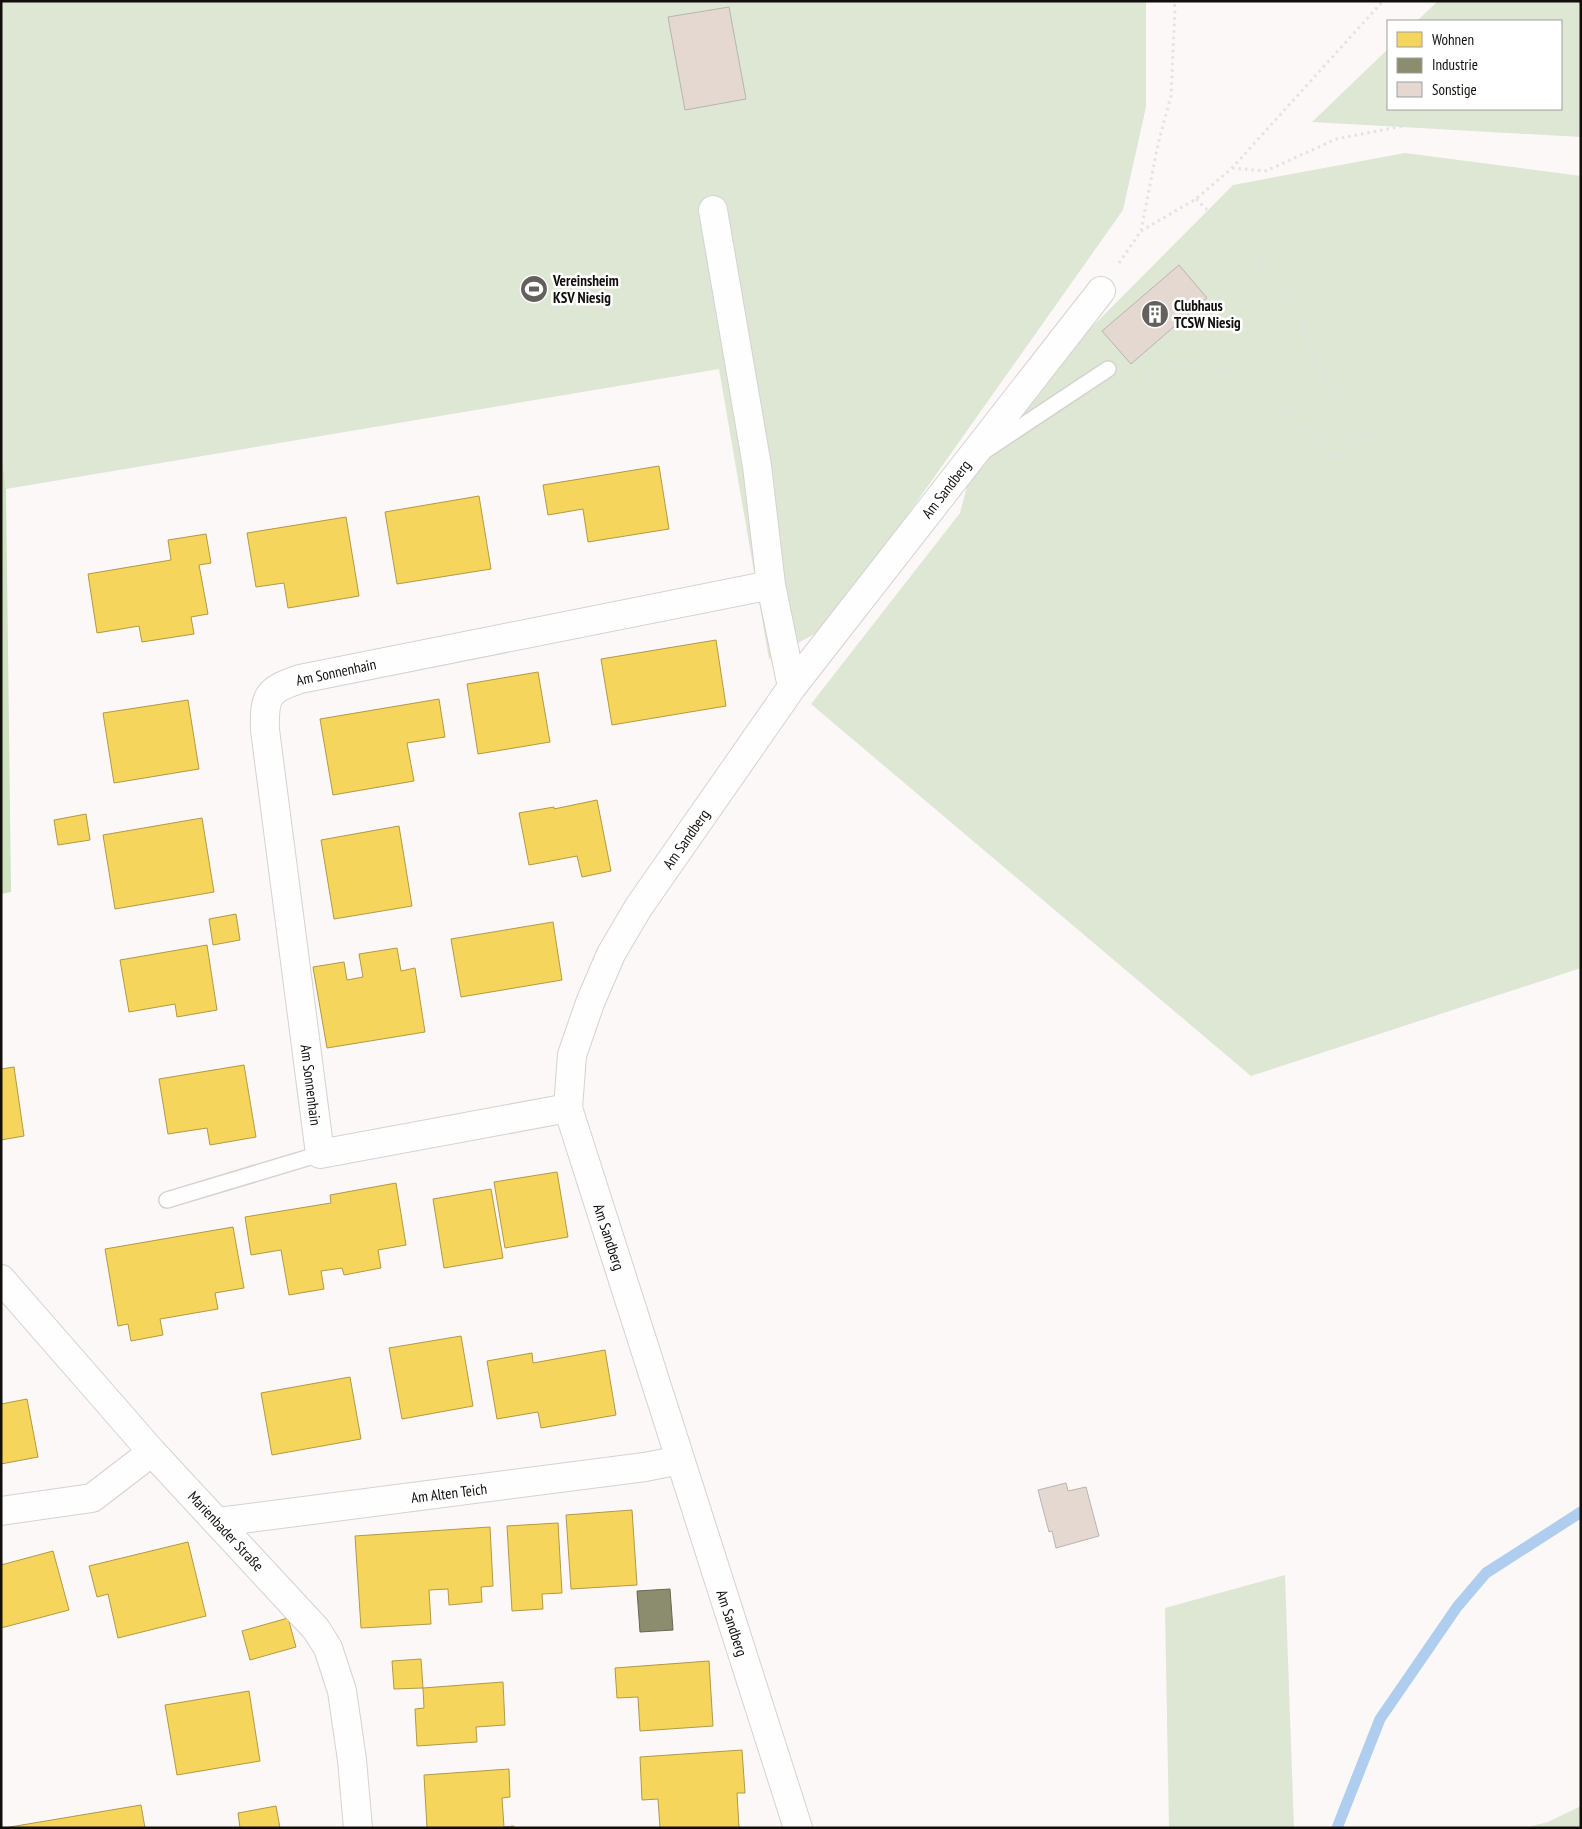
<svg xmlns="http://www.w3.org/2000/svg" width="1582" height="1829" font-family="'PT Sans Narrow',sans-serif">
<rect width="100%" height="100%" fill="#fcf8f7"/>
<path fill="#dde7d4" d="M1,1H1146V107L1123,210L829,626L769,659L719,369L6,489L1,448Z
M1438,1H1581V137L1312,122L1388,49V109H1561V21H1417Z
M1405,153L1581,176V968L1251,1076L811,704L960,513L974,459L1078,341L1233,185Z
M1285,1575L1294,1828H1169L1165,1608Z
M1581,1806V1828H1524L1548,1822Z"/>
<path fill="#cfe1c1" d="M1,448L6,489L11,892L1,894Z"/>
<path fill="#f6d55c" stroke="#b29944" d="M659,466L669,529L588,542L583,509L548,515L543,485Z
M479,496L491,569L397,584L385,512Z
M346,517L359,596L288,608L284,583L256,587L247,533Z
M206,534L211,563L199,565L208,614L191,617L194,634L142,642L139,626L97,633L88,574L171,560L168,540Z
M716,640L726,706L612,725L601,659Z
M538,672L550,742L478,754L467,684Z
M439,699L445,737L407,743L414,781L333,795L320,719Z
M188,700L199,769L114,783L103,713Z
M597,800L611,871L582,877L577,856L529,865L519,813L554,807V809Z
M86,814L90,840L58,845L54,820Z
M202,818L214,892L115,909L103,835Z
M399,826L412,906L334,919L321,840Z
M236,914L240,940L213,945L209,919Z
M553,922L562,980L461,997L451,939Z
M207,945L217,1010L177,1017L175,1004L129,1012L120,960Z
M397,948L401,971L415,968L425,1032L327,1048L313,967L344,962L347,980L363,977L359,954Z
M244,1065L256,1137L210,1145L207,1128L168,1134L159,1079Z
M14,1067L24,1136L1,1140V1069Z
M557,1172L568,1237L505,1248L494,1182Z
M396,1183L406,1245L378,1250L381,1268L344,1275L342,1268L321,1271L324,1289L289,1295L281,1250L251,1255L245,1217L331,1203L330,1195Z
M491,1189L503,1258L444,1268L433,1199Z
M233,1227L244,1288L215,1293L218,1309L160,1319L163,1335L131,1341L128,1324L118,1326L105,1249Z
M461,1336L473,1406L402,1419L389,1348Z
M605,1350L616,1415L541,1428L538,1412L497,1419L487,1361L532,1353L533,1363Z
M350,1377L361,1439L272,1455L261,1393Z
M27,1399L38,1457L1,1464V1404Z
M632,1510L637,1585L571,1589L566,1515Z
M558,1523L562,1593L542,1594L543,1609L512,1611L507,1526Z
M490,1527L493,1586L481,1587L482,1602L449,1605L448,1589L429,1590L431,1624L361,1628L355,1536Z
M188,1542L206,1616L118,1638L108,1594L97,1597L89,1566Z
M53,1551L69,1610L1,1628V1565Z
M288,1618L296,1647L250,1660L242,1631Z
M421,1659L423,1688L394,1689L392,1661Z
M709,1661L713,1726L640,1731L638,1697L617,1698L615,1668Z
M503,1682L505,1725L476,1727L477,1742L417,1746L415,1709L424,1708L423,1688Z
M249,1691L260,1761L177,1775L165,1705Z
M742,1750L745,1793H737L739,1828H660L658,1799L642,1800L640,1757Z
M509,1769L510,1797L502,1798L504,1827L514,1826V1828H427L424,1775Z
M141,1805L145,1828H4Z
M276,1806L280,1828H240L238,1813Z"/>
<path fill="#8c8c6e" stroke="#676651" d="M670,1589L673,1630L640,1632L637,1591Z"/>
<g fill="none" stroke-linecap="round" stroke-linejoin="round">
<path stroke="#afcdef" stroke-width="11" d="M1337,1828L1380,1719L1457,1607L1486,1573L1581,1512"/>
</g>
<path fill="#e4d8d0" stroke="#b7b4b2" d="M729,7L746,99L685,110L668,17Z
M1179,265L1207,298L1131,364L1102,331Z
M1066,1483L1068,1491L1086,1487L1099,1536L1056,1548L1052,1531L1049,1532L1038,1490Z"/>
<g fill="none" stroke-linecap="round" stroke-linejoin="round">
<g stroke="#d6d2d0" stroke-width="18">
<path id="service" d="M986,450L1108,369
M167,1200L320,1154"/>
</g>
<g stroke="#d6d2d0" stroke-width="30">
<path id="minor" d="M713,210L757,466L771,585L792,687
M568,1108L320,1154L265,730C264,696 267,690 300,679L771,585
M1,1279L152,1452L316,1629L328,1648L342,1691L352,1760L358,1828
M1,1511L92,1498L152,1452
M219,1522L645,1467L680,1460
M798,1828L568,1108L572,1055L590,1003L611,954L638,908L792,687L1101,291"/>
</g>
<path stroke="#e4e3e2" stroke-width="3" stroke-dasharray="2.5 4" stroke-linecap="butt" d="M1232,168L1266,171L1336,139L1439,119L1581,118
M1196,199L1252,254L1294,309L1323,373L1362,431L1398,440
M1141,231L1196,199L1232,168L1383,1
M1119,263L1141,231L1158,144L1171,96L1175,8L1174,1
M1128,385L1139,386L1162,366L1202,365L1229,374L1277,404L1313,436L1335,460
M1336,487L1335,460L1362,431"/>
<use href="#service" stroke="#fffefe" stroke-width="15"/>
<use href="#minor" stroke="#fffefe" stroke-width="28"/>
</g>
<defs>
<g id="stadium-disc" transform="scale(1.4375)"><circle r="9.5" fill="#64605e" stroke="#fff"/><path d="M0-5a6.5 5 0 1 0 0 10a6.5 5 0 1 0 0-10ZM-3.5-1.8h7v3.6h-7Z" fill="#fff"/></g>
<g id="building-disc" transform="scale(1.4375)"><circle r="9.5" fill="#64605e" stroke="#fff"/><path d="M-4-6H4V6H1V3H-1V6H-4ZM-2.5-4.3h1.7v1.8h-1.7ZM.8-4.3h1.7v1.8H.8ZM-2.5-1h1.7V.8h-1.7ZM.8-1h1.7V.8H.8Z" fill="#fff"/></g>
</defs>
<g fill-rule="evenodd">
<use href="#stadium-disc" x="534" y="289"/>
<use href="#building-disc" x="1155" y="314"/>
</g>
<g text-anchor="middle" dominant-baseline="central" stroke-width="5" stroke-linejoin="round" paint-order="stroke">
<g font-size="15" font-weight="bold" fill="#120e0c" stroke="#fff" text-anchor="start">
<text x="553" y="280">Vereinsheim<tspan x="553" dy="17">KSV Niesig</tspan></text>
<text x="1174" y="305">Clubhaus<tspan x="1174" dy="17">TCSW Niesig</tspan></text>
</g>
<g font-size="15" fill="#120e0c" stroke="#fff">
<text transform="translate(946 489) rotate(-52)">Am Sandberg</text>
<text transform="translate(336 672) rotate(-12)">Am Sonnenhain</text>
<text transform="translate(686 839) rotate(-55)">Am Sandberg</text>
<text transform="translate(311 1085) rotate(83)">Am Sonnenhain</text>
<text transform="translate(609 1237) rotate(72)">Am Sandberg</text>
<text transform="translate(449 1493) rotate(-7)">Am Alten Teich</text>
<text transform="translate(226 1531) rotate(47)">Marienbader Straße</text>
<text transform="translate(732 1623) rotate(72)">Am Sandberg</text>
</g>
</g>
<rect width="1582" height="1829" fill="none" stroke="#120e0c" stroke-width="5"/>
<rect x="1387" y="20" width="175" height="90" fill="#ffffff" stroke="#a09f9e"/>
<rect x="1397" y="32" width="25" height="15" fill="#f6d55c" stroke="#a09f9e"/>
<text x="1432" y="45" font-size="15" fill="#120e0c">Wohnen</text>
<rect x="1397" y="58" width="25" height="15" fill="#8c8c6e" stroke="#a09f9e"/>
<text x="1432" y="70" font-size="15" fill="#120e0c">Industrie</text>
<rect x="1397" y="82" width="25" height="15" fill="#e4d8d0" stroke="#a09f9e"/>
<text x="1432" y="95" font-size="15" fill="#120e0c">Sonstige</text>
</svg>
